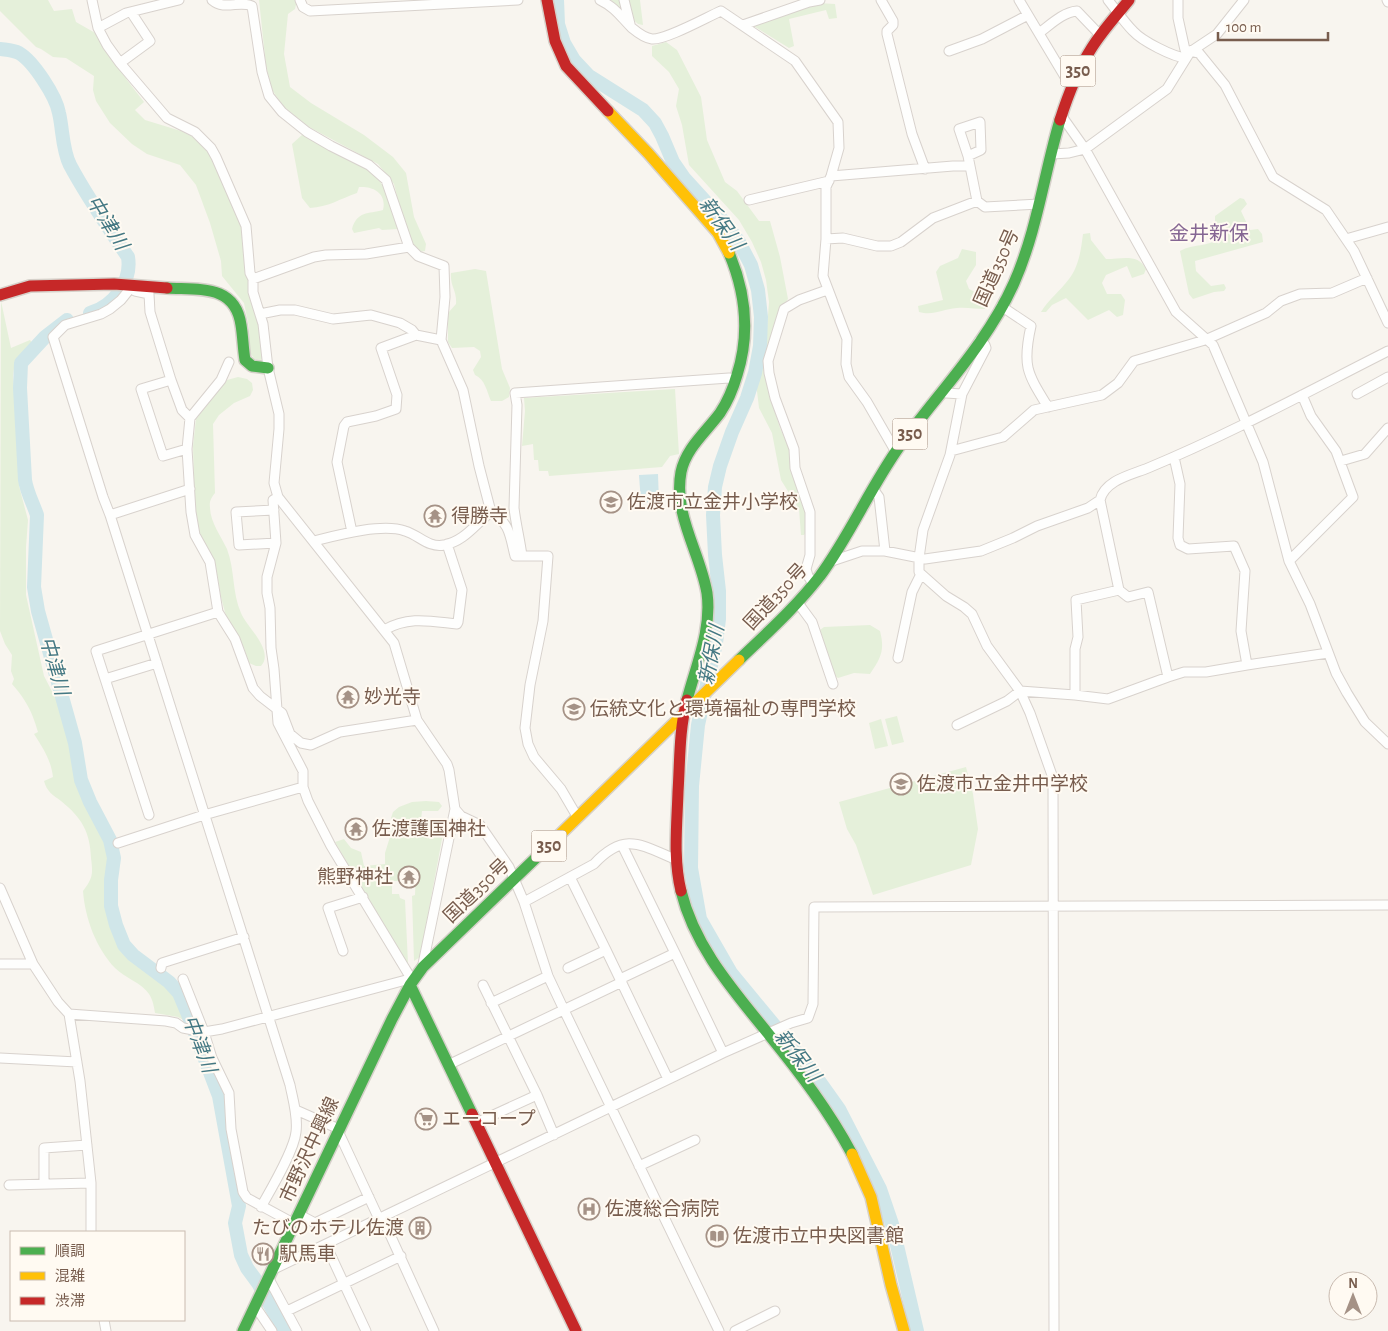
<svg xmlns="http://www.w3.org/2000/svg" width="1388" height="1331" font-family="'Alegreya Sans','Noto Sans JP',sans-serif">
<rect width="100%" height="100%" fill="#f8f5ef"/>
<path fill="#e5f0da" d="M0,0H48L54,11L72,9L76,22L97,34L127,80L144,102L135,110L145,120L181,131L197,139L211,154L241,222L250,294L262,339L263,357L261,360L254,359L250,352L249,327L244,303L222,276L221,261L210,223L196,185L180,165L147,154L132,144L110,123L96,101L93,90L94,76L66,58L53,57L41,49L36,47L0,11Z
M259,0H297L295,9L288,14L284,54L290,87L311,103L364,135L393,157L406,173L414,217L426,244L425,251L420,252L412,243L404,225L394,184L378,164L309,127L284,107L272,90L266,66Z
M611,0H640L643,25L638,24Z
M818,3L835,4L837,18L829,19L826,10L789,19L794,46L789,48L752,25Z
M666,42L677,50L701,97L707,140L725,182L737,191L759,221H770L780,257L788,299L781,308L766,359L771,399L780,428L789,448L792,469L805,506L807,531L804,535H801L799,509L781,480L772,433L759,408L756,383L767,327L769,302L766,280L761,262L752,242L739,220L689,165L682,125L676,106L679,89L669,72L652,56V46Z
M303,134L323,147L364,166L374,174L388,192L398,229L382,230L379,228L354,233L352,229C357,211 368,214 383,210C387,193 373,186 359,187L357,193C340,199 328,207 310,208L302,198L292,144Z
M1240,198L1244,199L1247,204L1241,211L1250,230L1258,229L1262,234L1263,242L1195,261L1196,271L1211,286L1224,284L1226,288L1224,291L1214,292L1193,299L1189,294L1180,251C1194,243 1207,248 1221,237L1215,226V216Z
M1090,233L1091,240L1106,259C1122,259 1138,253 1146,269L1144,274L1132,278L1127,266L1106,275L1102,283L1107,294H1121L1125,300L1123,315L1117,317L1109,310L1088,320L1066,298L1052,305L1046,312H1041C1049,299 1060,291 1069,279C1079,266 1081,250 1083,234Z
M962,249L976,252V265L966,281L969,289L985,297L988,303L985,309C976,309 966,307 957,308C942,309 934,316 919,312L918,306L943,300L936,272L940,266L958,258Z
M475,269L486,271L502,369L510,388L509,397L502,401H491C487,392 485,379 475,375L473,370L481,357L480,351L474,347L452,348L448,342V313L456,304C457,290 450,287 451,273Z
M1,301L11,348L30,340L33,344L15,361L13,376L18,441L19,486L28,520L26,547V595L44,676L58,703L74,749L80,789L90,812L107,841L110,854L106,875V903L112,930L126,955L168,985L177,995L187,1022L178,1017L155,1013C154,1007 153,1000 149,994C142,983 125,978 115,968C96,948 85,918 83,891C93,878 93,874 91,858C90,832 82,818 61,801C53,795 47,792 44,781L53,777C51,760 43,748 34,734L38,732C32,711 26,700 12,684L14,679L11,671L12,655L5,644L0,631Z
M238,377L247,379L252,383L253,390L250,396L234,403L219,415L213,424L215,493C212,497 209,501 210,507C210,522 221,536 227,549C235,570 232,593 241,613C246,626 275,651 261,666H256L249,663L244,648L227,620L221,597L216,569L208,548L199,533L195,519L193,446L196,419L227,380Z
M675,389L679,454L670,456L662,467L549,476L548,471H539L538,460H534L533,444L522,446L525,411L524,398Z
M870,625L880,631C885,650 881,658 870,674L854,673L838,678L834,675L820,630L824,627Z
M897,716L904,742L892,745L885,719Z
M881,719L888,746L875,749L869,723Z
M966,767L973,794L978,829L971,865L873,895L856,845L847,829L839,802Z
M426,801L439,802L442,806L438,811H422L421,820L426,824L445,823L420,957L414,961L412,896L415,895L416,870H404L403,881H392V894H399L400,898L405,900L408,963L404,960L335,842L344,839L351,848L361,852L364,866L385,864V853L393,827L391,818L393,812L399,807L412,802Z"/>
<path fill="#d0e6e9" d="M658,474L659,502L641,503L639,475Z"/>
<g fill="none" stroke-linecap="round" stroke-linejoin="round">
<path stroke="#d0e6e9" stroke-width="14" d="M557,0L558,24L564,43L574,60L589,76L643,110L655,123L662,136L673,162L684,178L725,223L739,242L751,265L758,290L761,317L760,346L755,373L747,398L732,432L720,466L715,487L713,515L715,555L719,591V619L716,643L698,725L692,786L691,868L700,919L731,973L812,1071L839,1109L880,1189L892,1224L917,1331
M0,49C7,50 13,50 19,53C33,61 56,96 59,113C63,130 62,149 70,165C87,197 108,227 128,257C132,281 114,306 90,313
M67,320L45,337L21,363L20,388L25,480C27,493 33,503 37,515L34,587L38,611L75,743L81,780L90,802L110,840L114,858L111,880V906L116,925L124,945L133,955L169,982L179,993L187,1012L219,1096L239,1206L235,1223L241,1255L247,1268L258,1283L284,1331"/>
<g stroke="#d8d2cd" stroke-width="11">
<path id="street" d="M92,0L98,28L107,45L120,63L167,118L195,132L211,148L216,157L246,226L250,273L253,279V292L257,305L263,324L268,368L279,414V429L274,483L278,497L394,643L417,720L447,764L449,770L455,809L423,964
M212,0C225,11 239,0 252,6L262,72L269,96L282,112L307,132L331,146L369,165L386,180L409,247
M300,0L303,7L310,11L518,0
M600,0C616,8 620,16 632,28C638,33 645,38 652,39C666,40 707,17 721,11
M624,0L630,24
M881,0L893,21V25L887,31V34L912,134L925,169
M1019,0L1071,87
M1108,0C1116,10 1124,22 1133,31C1142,41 1173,57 1186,58
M1178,0V18L1185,50L1199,53L1225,85L1273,177L1326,210L1354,251L1388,323
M1387,0L1388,2
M721,11L795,61L838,122L839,148L831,176L826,187V239L823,276L847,339L846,364L849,377L867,402L893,447L897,451
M743,25L809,2L820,0
M98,28L126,13L179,0
M1039,33C1050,25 1063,12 1077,11L1100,35
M949,51L982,39L1028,15
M120,63L150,41L131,12
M1061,115L1085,149L1176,312L1213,345L1263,462L1289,561L1310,604L1336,673L1347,693L1365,722L1388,744
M1052,154L1069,153L1085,149L1167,89L1190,52L1217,34L1244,0
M968,156L981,150L980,122L959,129L968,156L977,201
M831,176L953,166H970
M749,200L829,181
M826,239L843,238L877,246H891L901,242L933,218L977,201L985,207L1039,204
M1346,239L1388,227
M253,279L314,257L326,255L366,254L409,247L418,256L444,266L445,297L441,340
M1001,306L1031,326C1022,366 1027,373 1048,407
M260,314L280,310H295L333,319L371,315L400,323L412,330L416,335L441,340L463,390L479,466L491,512C510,523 510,536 515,556H548L543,621L530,685L525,728L528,744L534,757L561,789L578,818
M979,341L985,345L986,348L962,394L950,455L923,530L919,558V572L946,596L964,607L972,614L987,646L1020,691L1030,713L1053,778L1054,1331
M229,362L221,380L190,418L187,449L191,512L195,535L210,562L218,612L235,639L253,688L260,696L282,713L290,734L301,743L311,745L340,732L417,720
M171,380L141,389L163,456L187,449
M946,393L962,394
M1357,394L1388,377
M190,418L182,410L171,380L150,312L149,294L135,291L133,285L121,300L110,309L101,314L65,325L53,337L103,497L110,515L290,1085C293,1100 298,1116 296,1132C294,1151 271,1189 261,1207
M951,451L1003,437L1034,410L1102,395L1118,383L1134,361L1205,340L1266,313L1281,301L1300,294L1332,293L1367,278
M1174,457L1180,484L1178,538L1180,545L1188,549L1234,546L1245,571L1241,631L1247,665L1328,653
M1341,461L1365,454L1388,428
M874,490L879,497L885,551
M278,497L273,500L276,543L267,577V593L270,608L271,648L274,669L278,723L303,771V787L308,801L331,846L409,975L410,985
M1100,500L1119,590
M274,510L236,512L239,545L276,543
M110,515L190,489
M352,532L337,462L344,426L347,422L376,416L396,409L397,395L381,348L416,335
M314,541C338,535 382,523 405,531C419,535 428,548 444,545C465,541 475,524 491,512
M522,556C520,540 516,525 514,508L517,405L515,393L729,378L736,379
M832,561L862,551H885L925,559L981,551L1013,538L1037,526L1088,508L1100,500C1105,480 1131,475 1148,468C1230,434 1309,391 1388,351
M1289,561L1353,497L1336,451L1311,416L1302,395
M814,585L808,576L806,569L810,555V512L795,468L794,449L775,398L769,373L768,361L784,309L799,300L827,290
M798,603L812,622L833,684
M384,630C409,616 429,621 457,624L458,622L462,590L447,544
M898,658L912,592L921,574
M105,679L157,663
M1075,695V649L1078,637L1076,600L1119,590L1128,597L1148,592L1168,677
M957,725L1007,701L1020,691L1075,695L1108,699L1168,677L1184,672H1206L1247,665
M455,809L461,816L480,825L509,867L524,902L548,976L564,1010L719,1331
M149,815L96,651L218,612
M118,843L204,815L303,787
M622,845L675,953
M570,877L606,950
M0,888L33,964L58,1002L69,1014L80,1081L91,1183V1232
M524,902L594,864C625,831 641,845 677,860
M343,951L328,908L363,897
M0,964H33
M161,968L162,963L244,937
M568,968L606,950L668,1079
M183,979L204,1032L212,1058L229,1093L231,1129L243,1192L247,1198L295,1224
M620,979L675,953L723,1053
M483,985L537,1095L554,1135
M491,1003L548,976
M69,1014L166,1021L176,1023L183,1028L204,1032L222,1029L406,980L410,985
M0,1058L77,1062
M448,1065L622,982
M296,1110L339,1129
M476,1123L537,1095
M338,1131L379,1219
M639,1166L695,1140
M44,1184V1148L87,1145
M9,1185L91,1183
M300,1215L315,1223L369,1197
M382,1217L434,1331
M326,1245L366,1331
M274,1269L723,1053L791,1023L808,1018L813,1004L814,907L1388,905
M269,1279L297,1331
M255,1306L272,1331
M287,1311L401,1256
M104,1320L106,1331
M735,1331L775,1311"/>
</g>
<g stroke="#d6d1ca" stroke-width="14">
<path id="fast" d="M167,288C199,290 235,284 241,325C243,337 243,348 245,360L252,366L268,368
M739,660C767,633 796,607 820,576C850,535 870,488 899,447C938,393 987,344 1014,283C1037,231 1044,174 1060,120
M687,700C696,665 712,630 707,593C700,552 673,515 681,472C686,448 706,432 720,413C728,401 733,389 737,375C750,334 746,293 729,253
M681,891C695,948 734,991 770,1036C800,1073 829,1111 852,1154
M472,1114L410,985L423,967L541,853
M243,1331L392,1019L410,985"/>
</g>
<g stroke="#d6d1ca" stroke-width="14">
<path id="slow" d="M608,111L648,153L718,233L729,253
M541,853L739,660
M852,1154L871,1197L891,1285L904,1331"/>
</g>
<g stroke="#d6d1ca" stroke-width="14">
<path id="jam" d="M547,0L555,41L566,66L608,111
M1060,120C1068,95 1077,71 1091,49C1102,31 1116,16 1129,0
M0,295L30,286L114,284L167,288
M681,891C673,859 677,824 678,792C680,761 679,730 687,700
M472,1114L576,1331"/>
</g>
<use href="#street" stroke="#fefefd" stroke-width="9"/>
<use href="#fast" stroke="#4caf50" stroke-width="11"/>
<use href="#slow" stroke="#ffc107" stroke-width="11"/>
<use href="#jam" stroke="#c62828" stroke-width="11"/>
</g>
<defs>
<g id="school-ring" transform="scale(1.125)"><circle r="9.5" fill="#fffaf2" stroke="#a59286" stroke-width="1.5"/><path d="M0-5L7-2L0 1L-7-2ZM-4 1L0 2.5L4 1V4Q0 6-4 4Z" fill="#a59286"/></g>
<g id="temple-ring" transform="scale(1.125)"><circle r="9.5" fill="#fffaf2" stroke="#a59286" stroke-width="1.5"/><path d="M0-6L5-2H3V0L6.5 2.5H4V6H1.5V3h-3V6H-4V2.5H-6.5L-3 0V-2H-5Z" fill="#a59286"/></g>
<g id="university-ring" transform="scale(1.125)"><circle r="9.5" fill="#fffaf2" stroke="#a59286" stroke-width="1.5"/><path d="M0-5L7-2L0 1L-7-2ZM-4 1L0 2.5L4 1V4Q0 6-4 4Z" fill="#a59286"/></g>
<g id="supermarket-ring" transform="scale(1.125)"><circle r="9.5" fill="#fffaf2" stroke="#a59286" stroke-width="1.5"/><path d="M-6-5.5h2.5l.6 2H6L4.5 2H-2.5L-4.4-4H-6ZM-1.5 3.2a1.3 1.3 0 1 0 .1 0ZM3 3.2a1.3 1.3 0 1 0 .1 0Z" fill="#a59286"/></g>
<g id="hospital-ring" transform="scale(1.125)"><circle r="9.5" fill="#fffaf2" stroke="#a59286" stroke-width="1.5"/><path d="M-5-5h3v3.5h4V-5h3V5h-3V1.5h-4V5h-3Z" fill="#a59286"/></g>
<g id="building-ring" transform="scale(1.125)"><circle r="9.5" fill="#fffaf2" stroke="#a59286" stroke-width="1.5"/><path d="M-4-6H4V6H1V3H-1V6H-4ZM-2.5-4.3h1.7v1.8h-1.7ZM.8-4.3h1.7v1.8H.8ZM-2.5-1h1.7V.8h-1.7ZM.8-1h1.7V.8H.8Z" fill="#a59286"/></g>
<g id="library-ring" transform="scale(1.125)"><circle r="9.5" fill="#fffaf2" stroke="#a59286" stroke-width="1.5"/><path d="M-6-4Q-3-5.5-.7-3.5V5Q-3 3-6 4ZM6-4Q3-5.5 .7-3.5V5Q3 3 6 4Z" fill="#a59286"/></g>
<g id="restaurant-ring" transform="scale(1.125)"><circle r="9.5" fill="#fffaf2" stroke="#a59286" stroke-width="1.5"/><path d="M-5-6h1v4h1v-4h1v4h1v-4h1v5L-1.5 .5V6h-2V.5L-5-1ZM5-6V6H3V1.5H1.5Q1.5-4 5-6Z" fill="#a59286"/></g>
</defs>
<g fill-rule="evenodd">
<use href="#school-ring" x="611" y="502"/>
<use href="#temple-ring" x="435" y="516"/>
<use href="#temple-ring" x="348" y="697"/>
<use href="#university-ring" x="574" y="709"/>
<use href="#school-ring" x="901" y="784"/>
<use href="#temple-ring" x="356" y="829"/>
<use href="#temple-ring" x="409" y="877"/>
<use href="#supermarket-ring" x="426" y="1119"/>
<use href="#hospital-ring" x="589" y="1209"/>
<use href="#building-ring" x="420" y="1228"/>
<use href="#library-ring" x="717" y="1236"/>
<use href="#restaurant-ring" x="263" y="1254"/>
</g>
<g text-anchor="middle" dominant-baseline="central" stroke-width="4" stroke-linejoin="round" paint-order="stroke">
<g fill="#fffaf2" stroke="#a08c7f" stroke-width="1">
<rect x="1060.5" y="55.5" width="35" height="31" rx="4"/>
<rect x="892.5" y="418.5" width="35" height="31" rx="4"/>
<rect x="531.5" y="830.5" width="35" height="31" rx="4"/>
</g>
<g font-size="18" font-weight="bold" fill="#785d4e">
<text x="1078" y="71">350</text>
<text x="910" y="434">350</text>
<text x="549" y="846">350</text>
</g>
<g font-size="19" fill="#785d4e" stroke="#fffaf2">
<text transform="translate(997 268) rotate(-66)">国道350号</text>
<text transform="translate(776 597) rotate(-47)">国道350号</text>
<text transform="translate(477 891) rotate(-44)">国道350号</text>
<text transform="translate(310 1150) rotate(-65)">市野沢中興線</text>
</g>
<g font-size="19" fill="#785d4e" stroke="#fffaf2" text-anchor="start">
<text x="627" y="502">佐渡市立金井小学校</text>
<text x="451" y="516">得勝寺</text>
<text x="364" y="697">妙光寺</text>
<text x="590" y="709">伝統文化と環境福祉の専門学校</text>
<text x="917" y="784">佐渡市立金井中学校</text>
<text x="372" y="829">佐渡護国神社</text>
<text x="393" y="877" text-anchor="end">熊野神社</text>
<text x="442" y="1119">エーコープ</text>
<text x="605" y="1209">佐渡総合病院</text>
<text x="404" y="1228" text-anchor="end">たびのホテル佐渡</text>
<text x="733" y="1236">佐渡市立中央図書館</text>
<text x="279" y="1254">駅馬車</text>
</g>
<g font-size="20" font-style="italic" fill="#447883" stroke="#fffaf2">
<text transform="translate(107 223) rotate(58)">中津川</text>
<text transform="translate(721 224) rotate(54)">新保川</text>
<text transform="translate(712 655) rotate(-79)">新保川</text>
<text transform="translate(54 666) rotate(74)">中津川</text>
<text transform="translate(199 1044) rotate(69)">中津川</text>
<text transform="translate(797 1056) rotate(52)">新保川</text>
</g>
<g font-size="20" fill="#856693" stroke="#fffaf2">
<text x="1209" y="234">金井新保</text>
</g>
</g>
<rect x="10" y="1231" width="175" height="90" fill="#fffaf2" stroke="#c9bbb0"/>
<rect x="20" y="1247" width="25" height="8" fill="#4caf50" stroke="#c9bbb0"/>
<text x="55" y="1256" font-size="15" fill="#785d4e">順調</text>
<rect x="20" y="1272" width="25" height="8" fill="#ffc107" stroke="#c9bbb0"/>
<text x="55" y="1281" font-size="15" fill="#785d4e">混雑</text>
<rect x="20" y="1297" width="25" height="8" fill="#c62828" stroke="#c9bbb0"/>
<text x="55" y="1306" font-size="15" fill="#785d4e">渋滞</text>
<g transform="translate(1353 1296)"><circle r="24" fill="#fffaf2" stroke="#c9bbb0"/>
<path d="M0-4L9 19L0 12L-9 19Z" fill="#a59286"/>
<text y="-8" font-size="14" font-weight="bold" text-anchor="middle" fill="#785d4e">N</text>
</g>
<path d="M1218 32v8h110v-8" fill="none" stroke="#785d4e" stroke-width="2.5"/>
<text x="1226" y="32" font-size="15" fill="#785d4e" stroke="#fffaf2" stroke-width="4" paint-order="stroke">100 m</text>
</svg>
